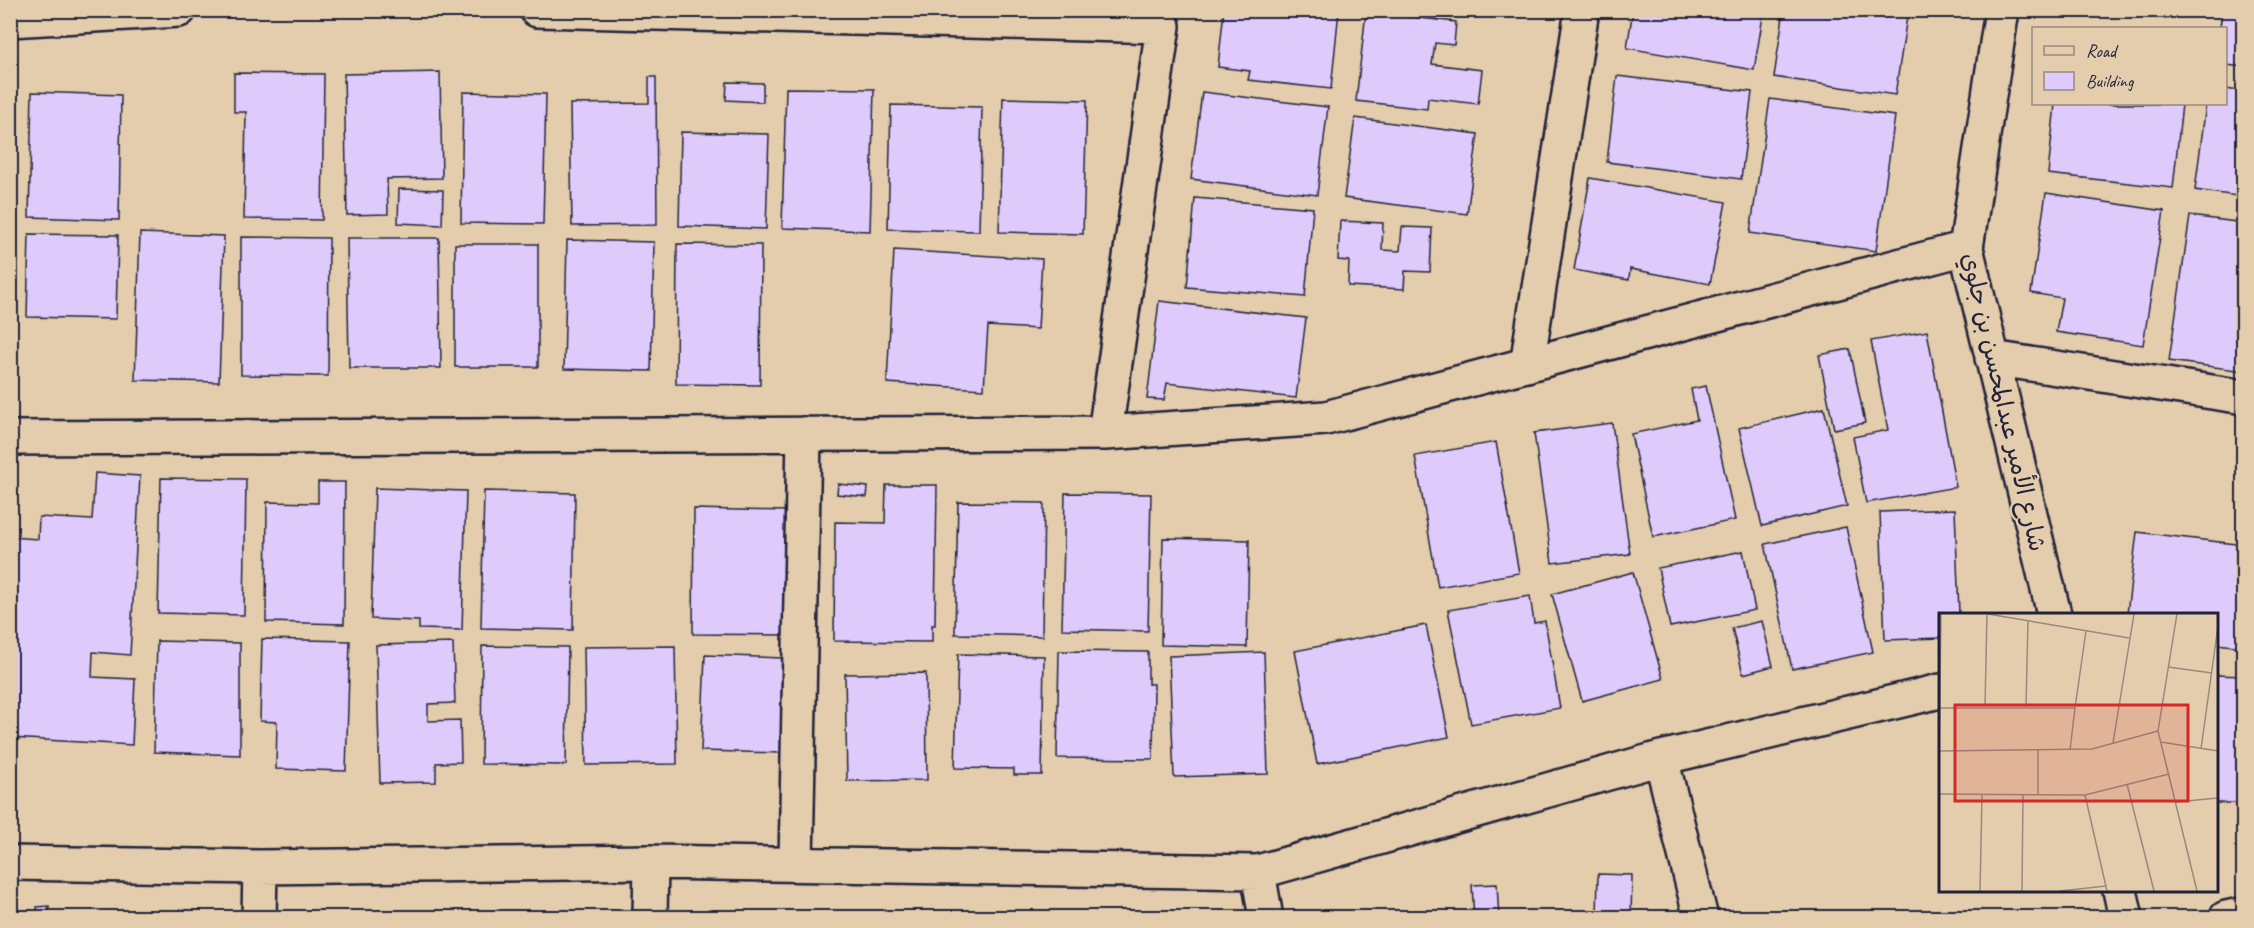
<svg xmlns="http://www.w3.org/2000/svg" width="2254" height="928" font-family="Caveat,'Playpen Sans Arabic',sans-serif">
<rect width="100%" height="100%" fill="#e3cdac"/>
<filter id="ink" filterUnits="userSpaceOnUse"><feTurbulence type="fractalNoise" baseFrequency=".0167" numOctaves="2"/><feDisplacementMap in="SourceGraphic" scale="12" xChannelSelector="R" yChannelSelector="G"/><feConvolveMatrix kernelMatrix="1 2 1 2 8 2 1 2 1" color-interpolation-filters="sRGB"/></filter>
<g filter="url(#ink)">
<path fill="#decbfc" stroke="#22223b" stroke-width="1.5" d="M1224,10H1339L1331,89L1248,80L1250,71L1218,67Z
M1633,10H1764L1754,70L1627,48Z
M1784,10H1908L1895,95L1774,77Z
M2222,10H2244V67L2226,65V28H2220Z
M1366,12L1456,22L1454,45L1435,43L1432,64L1482,70L1478,104L1428,98L1427,109L1356,101Z
M440,72L442,178L387,179L388,214L347,215L344,74Z
M234,73L324,74L322,220L244,219L246,112H234Z
M1617,76L1752,92L1741,179L1607,162Z
M649,77H656L657,225L572,226L570,104L649,103Z
M727,82L763,83V102L726,100Z
M786,88L874,89L870,231L782,228Z
M2226,89L2244,92V197L2195,190L2206,104H2226Z
M32,92L121,95L119,220L29,217Z
M463,92L546,94L543,224L461,223Z
M1202,92L1328,107L1317,195L1191,179Z
M1003,98L1087,100L1083,234L999,232Z
M1770,99L1895,116L1876,251L1750,233Z
M2055,104H2182L2173,188L2048,174Z
M891,105L982,107L979,231L888,229Z
M1355,118L1478,134L1467,214L1344,198Z
M681,132L769,134L766,229L679,226Z
M1590,178L1726,202L1710,284L1630,269L1629,280L1574,270Z
M399,189L443,190L442,225L398,223Z
M2046,193L2164,211L2143,345L2056,332L2062,298L2031,293Z
M1195,198L1313,208L1305,297L1187,287Z
M2190,216L2244,223V371L2169,361Z
M1340,221L1383,223L1382,250L1400,251L1402,227L1432,228L1430,272L1405,271L1404,289L1348,286L1349,261L1338,260Z
M140,233L224,236L219,382L135,380Z
M29,234L118,235L116,319L27,317Z
M241,237L329,238L328,376L241,375Z
M347,238H439L441,368H349Z
M567,240L654,242L651,371L564,369Z
M455,244H538V367H455Z
M677,244L761,245L760,385L676,384Z
M894,250L1042,259L1038,329L988,326L984,389L887,383Z
M1159,301L1306,318L1296,398L1167,383L1164,400L1147,399Z
M1927,331L1956,487L1866,503L1853,437L1888,430L1871,341Z
M1850,349L1865,423L1834,429L1819,355Z
M1706,386L1735,520L1653,537L1631,434L1697,420L1691,389Z
M1824,408L1847,506L1762,526L1739,428Z
M1612,423L1630,554L1552,563L1534,433Z
M1496,442L1519,573L1438,587L1415,456Z
M95,473L140,476L130,655L93,652L92,677L135,679L132,745L10,738V537L38,539L39,517L92,520Z
M161,478L246,479L244,615L158,613Z
M318,482H345L344,624L266,622L267,502L318,503Z
M838,484L868,487L867,497L837,494Z
M886,485H937L935,625H932V642L834,641L835,522L885,523Z
M375,488L466,491L462,630L419,629V621L371,619Z
M484,491L575,493L573,630L481,628Z
M1065,493L1151,494L1148,631L1062,629Z
M958,502L1044,503L1042,636L955,634Z
M694,509L786,511L785,635L693,634Z
M1955,509L1959,614H1940V638L1885,640L1880,512Z
M1846,527L1873,652L1792,669L1765,544Z
M2137,532L2244,545V647L2216,644V614H2127Z
M1163,538L1249,540L1247,647L1161,645Z
M1743,551L1755,610L1670,627L1658,568Z
M1633,572L1663,679L1582,701L1552,594Z
M1530,596L1534,623L1545,621L1560,708L1471,724L1448,610Z
M1762,621L1773,666L1743,674L1732,628Z
M1426,625L1449,737L1317,764L1295,651Z
M262,639L350,641L346,771L276,769L277,722L260,721Z
M157,641L240,643V755L154,752Z
M453,643L455,703L428,704V721L460,720L461,762L436,763V782L380,783L376,645Z
M482,646L568,647L566,765L481,764Z
M675,646L677,764L586,765L584,647Z
M1059,651L1148,652V684H1154L1153,759L1057,758Z
M1264,652L1268,774L1174,777L1169,656Z
M958,654L1044,656L1042,775H1014V769L955,768Z
M705,655L784,658L781,753L701,751Z
M926,673L927,780L847,781L845,674Z
M2216,675L2244,676V803H2216Z
M1598,874L1632,875L1631,918H1597Z
M1497,884L1499,918H1474L1472,885Z
M49,906V918H38L37,907Z"/>
<g fill="none" stroke-linecap="round" stroke-linejoin="round">
<g stroke="#22223b" stroke-width="38">
<path id="minor" d="M537,10L1163,26L1105,433
M2002,10L1966,248L2054,614
M10,20L179,10
M1992,358L2244,397
M1527,365L1582,10
M10,438L1105,433L1326,418L1966,248
M1661,758L1701,918
M10,863L260,867L651,862L1258,872L1661,758L1940,691
M796,864L804,434
M1258,872L1266,918
M2120,890L2126,918
M259,918L260,867
M650,918L651,862
M2226,918L2244,914"/>
</g>
<use href="#minor" stroke="#e3cdac" stroke-width="33"/>
</g>
</g>
<g text-anchor="middle" dominant-baseline="central" stroke-width="4.5" stroke-linejoin="round" paint-order="stroke">
<g font-size="24" fill="#22223b" stroke="#e3cdac">
<text transform="translate(2004 402) rotate(77)">شارع الأمير عبدالمحسن بن جلوي</text>
</g>
</g>
<g transform="translate(1939 613)">
<rect width="279" height="279" fill="#e3cdac"/>
<path fill="none" stroke="#96897f" stroke-width="1.5" d="M49,1L190,25M238,1L219,118L258,278M229,54L273,60M46,93L48,1M87,94L89,7M1,95H136L131,137M136,95L147,18M222,129L279,138M174,130L195,1M262,136L279,13M0,138L153,136L219,118M0,144L2,1M188,171L215,278M0,181L146,182L230,161M99,182V137M146,182L168,278M237,189L279,185M41,278L43,182M83,278L84,181M121,278L167,273"/>
<path fill="#d62828" fill-opacity="0.15" stroke="#d62828" stroke-width="3" d="M16,92H249V188H16Z"/>
<rect width="279" height="279" fill="none" stroke="#22223b" stroke-width="3"/>
</g>
<rect width="2254" height="928" fill="none" stroke="#e3cdac" stroke-width="36"/>
<rect x="18" y="18" width="2218" height="892" fill="none" stroke="#22223b" stroke-width="2" filter="url(#ink)"/>
<rect x="2032" y="27" width="195" height="78" fill="#e3cdac" stroke="#96897f" stroke-width="1.5"/>
<rect x="2044" y="46" width="30" height="9" fill="#e3cdac" stroke="#96897f" stroke-width="1.5"/>
<text x="2086" y="57" font-size="18" fill="#22223b">Road</text>
<rect x="2044" y="72" width="30" height="18" fill="#decbfc" stroke="#96897f" stroke-width="1.5"/>
<text x="2086" y="87" font-size="18" fill="#22223b">Building</text>
</svg>
